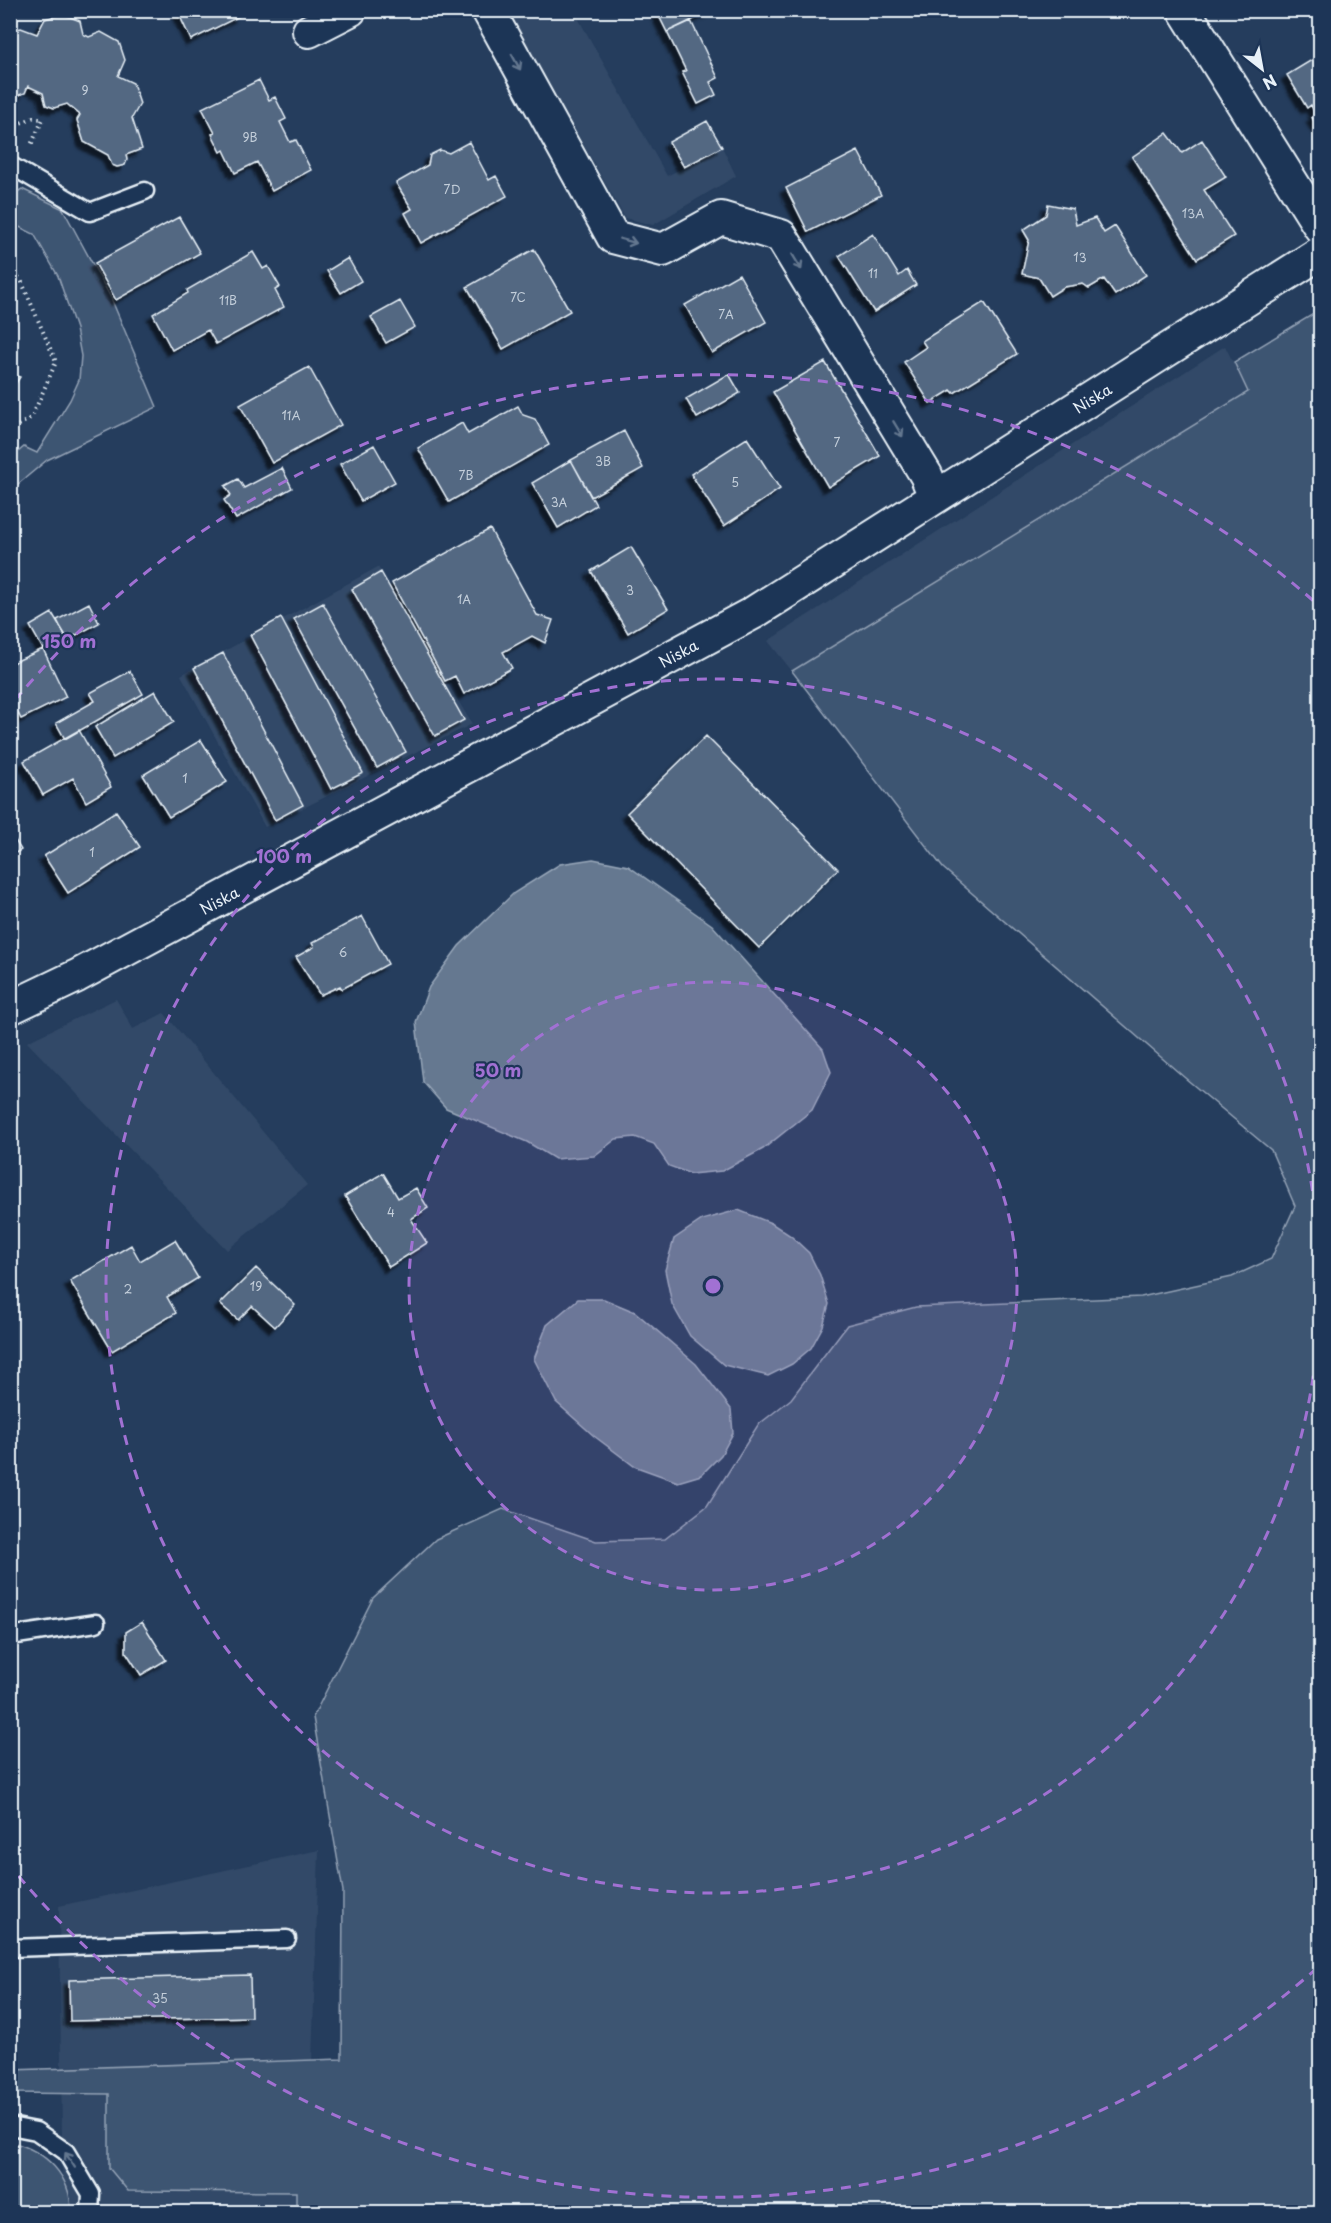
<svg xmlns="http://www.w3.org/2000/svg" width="1331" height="2223" font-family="'Playpen Sans',sans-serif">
<defs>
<filter id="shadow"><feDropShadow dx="-5.5" dy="5.5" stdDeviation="1.5" flood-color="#0009"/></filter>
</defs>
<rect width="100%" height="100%" fill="#253d5d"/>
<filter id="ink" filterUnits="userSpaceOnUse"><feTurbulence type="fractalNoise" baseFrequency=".0167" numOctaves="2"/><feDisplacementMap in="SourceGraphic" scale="12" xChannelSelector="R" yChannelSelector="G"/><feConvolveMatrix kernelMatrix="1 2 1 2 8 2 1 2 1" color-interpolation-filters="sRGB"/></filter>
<g filter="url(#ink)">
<path fill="#334a68" d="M508,11H574L667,176L722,147L736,176L653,225L625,218Z
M1225,346L1248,392L792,671L768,641Z
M378,567L472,724L265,827L181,675Z
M116,999L133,1029L164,1013L307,1185L227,1250L27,1042Z
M319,1850L307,2212H63L59,1906Z"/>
<path fill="#3e5472" stroke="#93a2b5" stroke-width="1.5" d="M22,189L63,209L111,298L157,407L47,460L11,490V458L24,447L37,453L70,400L79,380L81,356L76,329L58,276L34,234L11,223C10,208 8,196 22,189Z
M1320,310V2212H296V2192L128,2191L109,2168V2094L11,2093V2070L342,2059L343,1891L313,1717L373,1598L436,1539L503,1509L596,1541L665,1539L707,1506L758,1425L791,1399L847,1325L916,1307L1141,1297L1232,1277L1271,1259L1295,1206L1271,1150L1185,1078L943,868L792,671L1248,392L1234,362Z
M11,2142C46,2151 71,2175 71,2212H11Z"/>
<path fill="#657890" stroke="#99a8ba" stroke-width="1.5" d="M593,859L628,866L712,925L823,1049L831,1072L812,1110L763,1149L722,1171L691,1174L669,1166L654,1144L635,1137L616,1139L594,1156L555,1159L527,1142L446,1108L423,1082L416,1022L429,987L459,946L514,893L560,864Z
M738,1210L771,1223L791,1236L809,1253L820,1275L829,1304L823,1326L811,1348L792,1364L768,1376L724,1365L690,1336L672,1304L665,1270L674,1239L702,1220Z
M578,1299H604L635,1312L696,1364L731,1409L733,1433L721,1455L701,1475L678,1482L634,1466L594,1436L556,1402L534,1359L547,1325Z"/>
<path fill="#536782" stroke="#e8f1f8" stroke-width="1.5" filter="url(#shadow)" d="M177,10H237L240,16L191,40Z
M656,10H713L667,32Z
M63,14L80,21L83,34L89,37L101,32L119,42L125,60L118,76L133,83L140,104L132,118L142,149L126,155L127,160L125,165L117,167L112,165L108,155L84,142L77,120L80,115L67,104L54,108L46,105L43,93L28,86L25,93L10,98V31L21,28L37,34L45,19Z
M691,21L718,78L710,82L716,95L698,104L682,72L686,71L667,32Z
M1320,55V131L1312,117L1316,115L1311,105L1307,108L1287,75Z
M259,80L269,100L275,97L286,119L280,122L290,142L296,140L311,170L272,191L257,162L235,173L224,150L221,152L212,134L215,133L202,108Z
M707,121L722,147L684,167L669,142Z
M1167,133L1182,153L1202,140L1226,177L1204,190L1234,236L1197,259L1132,157Z
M469,142L489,180L496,176L507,196L421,243L405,213L412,209L396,183L428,165L430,155L440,150L449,153Z
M858,151L881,195L808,232L786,188Z
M1048,204L1073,209L1076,225L1095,218L1104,233L1115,226L1146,275L1115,295L1104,279L1089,288L1083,284L1064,287L1050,296L1039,278L1022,274L1029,240L1023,230L1046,215Z
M179,217L200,253L116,300L95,263Z
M873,234L899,276L907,270L916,285L874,312L839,256Z
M534,249L570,311L503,349L467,287Z
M253,252L263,269L268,266L280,287L275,290L284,307L216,344L208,330L172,350L153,314L188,293L187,290Z
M348,258L361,281L341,293L327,271Z
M739,274L766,322L712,353L685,305Z
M400,301L415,327L386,343L371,317Z
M984,302L1017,354L954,393L951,390L930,403L904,362L926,347L922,341Z
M825,362L880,456L828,487L773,392Z
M309,367L341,425L272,463L240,405Z
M10,373L20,377L14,386L10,384Z
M729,374L740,393L697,418L686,399Z
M518,406L523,415L535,419L549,445L449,502L418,448L462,423L468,434Z
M624,431L643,468L591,497L571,460Z
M747,438L780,489L724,526L691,474Z
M374,445L395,482L361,501L340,464Z
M571,460L596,505L558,528L532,483Z
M282,468L292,488L236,519L224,500L231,495L225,486L238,479L244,488Z
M490,529L537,615L553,620L545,643L532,636L503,652L512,668L464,694L455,676L445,681L392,583Z
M631,547L668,609L628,633L591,571Z
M381,572L464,720L435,736L352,589Z
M89,603L99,623L67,640L57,620Z
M323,603L406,752L377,768L294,619Z
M52,613L66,636L43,649L30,626Z
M281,618L363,773L331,789L250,635Z
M43,649L66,697L21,719L10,697V664Z
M223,653L303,805L275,820L194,668Z
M130,671L143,694L65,739L56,723L95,701L90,693Z
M155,691L174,722L113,758L95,727Z
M79,730L111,787L86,802L73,778L43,795L24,761Z
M706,736L838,869L759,948L627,813Z
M201,740L227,782L169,817L143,775Z
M116,811L140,847L68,893L44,856Z
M10,832L21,850L10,856Z
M362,916L388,964L342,989L340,986L320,995L296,957L314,947L312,943Z
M383,1173L398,1198L416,1188L428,1208L411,1219L427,1243L389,1267L345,1196Z
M175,1240L198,1278L167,1297L176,1313L112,1351L70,1281L131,1245L140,1261Z
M256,1268L295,1305L275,1327L252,1306L238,1320L220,1304Z
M142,1622L166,1660L141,1675L126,1652V1632Z
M250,1975L251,2017L70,2021L69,1980Z"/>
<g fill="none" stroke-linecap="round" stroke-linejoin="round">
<g stroke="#e8f1f8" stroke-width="21">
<path id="lane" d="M10,165L90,212L145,191
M10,1636L96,1623
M10,1948L287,1939
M10,2126L36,2131L66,2152L91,2194L90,2212"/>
</g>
<g stroke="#e8f1f8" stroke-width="36">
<path id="street" d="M488,10L613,237L663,250L721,218L781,236L926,475L935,497
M1184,10L1320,227
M309,31L350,10
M10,1008L77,976L753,613L1320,253"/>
</g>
<path stroke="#e8f1f8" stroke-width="4" stroke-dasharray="1.5 4.5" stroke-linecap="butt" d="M10,127L33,118L43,119L31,145
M10,268L21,280L56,362L32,417L10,431"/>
<use href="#lane" stroke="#1d3557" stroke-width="16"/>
<use href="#street" stroke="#1d3557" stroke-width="32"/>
</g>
<defs><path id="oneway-shaft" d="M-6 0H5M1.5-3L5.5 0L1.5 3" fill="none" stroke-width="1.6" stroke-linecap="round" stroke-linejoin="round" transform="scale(1.5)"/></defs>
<g stroke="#64778f">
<use href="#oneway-shaft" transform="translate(516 62) rotate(61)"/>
<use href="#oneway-shaft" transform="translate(628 241) rotate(15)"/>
<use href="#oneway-shaft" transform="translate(797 262) rotate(59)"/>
<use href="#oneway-shaft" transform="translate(898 429) rotate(59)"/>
<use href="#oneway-shaft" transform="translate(70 2160) rotate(-123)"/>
</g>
</g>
<circle cx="713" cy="1286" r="304" fill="#a171d3" fill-opacity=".12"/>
<g fill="none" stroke="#a171d3" stroke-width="3" stroke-dasharray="10 8">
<circle cx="713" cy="1286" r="304"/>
<circle cx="713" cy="1286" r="607"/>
<path d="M1317 1968A911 911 0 0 1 15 1872M15 700A911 911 0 0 1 1317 604"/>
</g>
<g text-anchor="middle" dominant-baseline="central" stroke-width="4.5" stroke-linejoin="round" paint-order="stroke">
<g font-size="12" fill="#c3ceda">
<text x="85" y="90">9</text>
<text x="250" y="137">9B</text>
<text x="452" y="189">7D</text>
<text x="1193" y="213">13A</text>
<text x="1080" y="257">13</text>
<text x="873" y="273">11</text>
<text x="518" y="297">7C</text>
<text x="228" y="300">11B</text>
<text x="726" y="314">7A</text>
<text x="291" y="415">11A</text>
<text x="837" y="442">7</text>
<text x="603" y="461">3B</text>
<text x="466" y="475">7B</text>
<text x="735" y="482">5</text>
<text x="559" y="502">3A</text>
<text x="630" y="590">3</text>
<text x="464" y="599">1A</text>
<text x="185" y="778">1</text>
<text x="92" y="852">1</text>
<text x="343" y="952">6</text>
<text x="391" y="1212">4</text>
<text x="256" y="1286">19</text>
<text x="128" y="1289">2</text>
<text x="160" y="1998">35</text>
</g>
<g font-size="15" fill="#e8f1f8" stroke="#1d3557">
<text transform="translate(1092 398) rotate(-32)">Niska</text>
<text transform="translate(678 653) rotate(-28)">Niska</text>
<text transform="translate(219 900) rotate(-28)">Niska</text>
</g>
</g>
<circle cx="713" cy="1286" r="9" fill="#a171d3" stroke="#1d3557" stroke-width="3"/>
<g font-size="18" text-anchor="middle" font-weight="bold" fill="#a171d3" stroke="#1d3557" stroke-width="4.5" stroke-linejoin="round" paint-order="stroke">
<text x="69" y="648">150 m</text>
<text x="284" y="863">100 m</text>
<text x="498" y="1077">50 m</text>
</g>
<rect width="1331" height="2223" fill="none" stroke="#1d3557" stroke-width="36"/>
<rect x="18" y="18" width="1295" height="2187" fill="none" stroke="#e8f1f8" stroke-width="2" filter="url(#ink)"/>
<g transform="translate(1262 69) rotate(149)" stroke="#1d3557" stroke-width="4.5" paint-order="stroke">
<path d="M0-4.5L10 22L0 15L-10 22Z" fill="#e8f1f8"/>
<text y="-9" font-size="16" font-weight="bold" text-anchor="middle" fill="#e8f1f8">N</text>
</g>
</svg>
